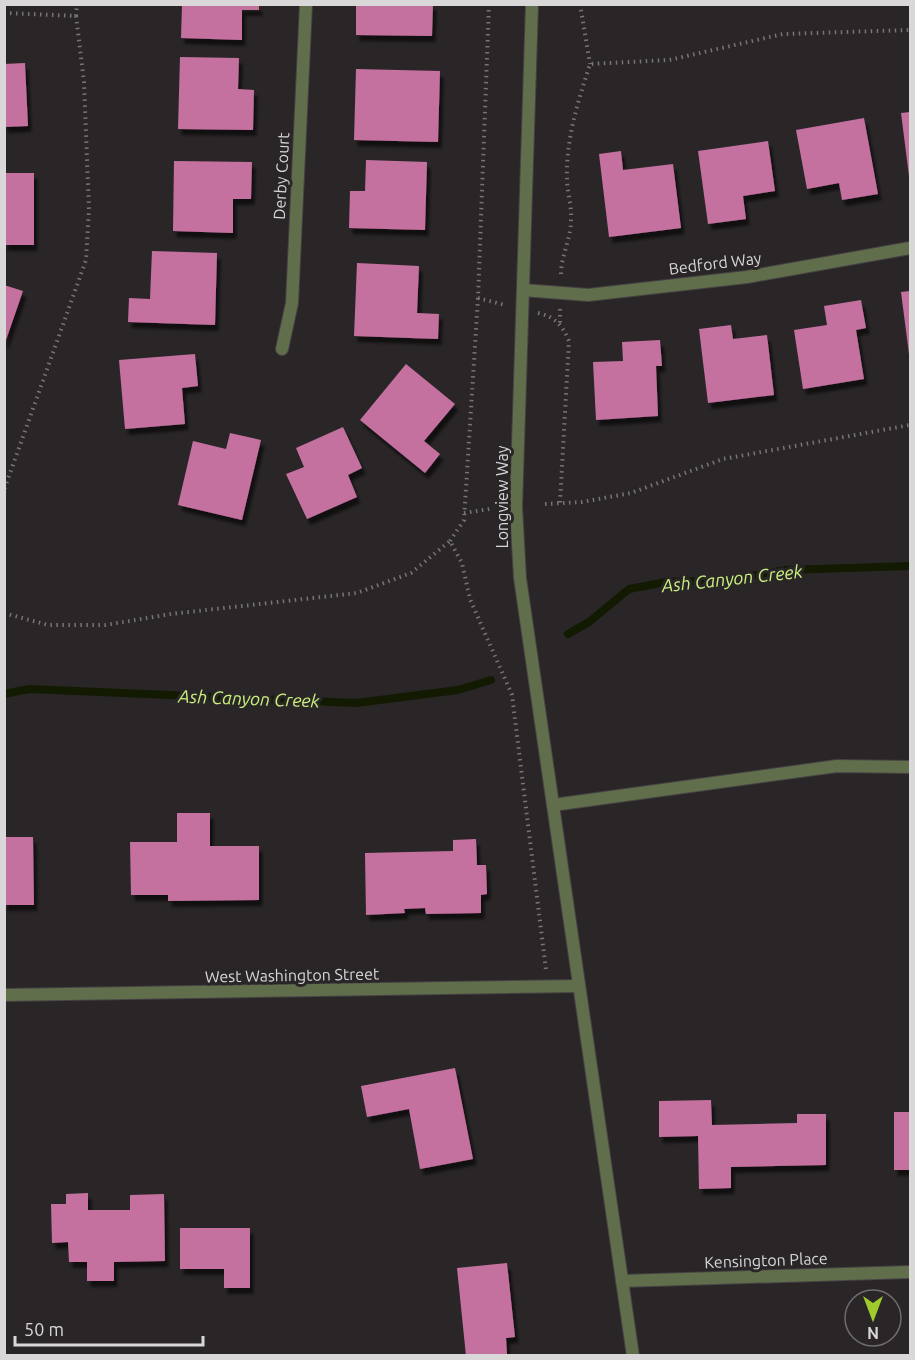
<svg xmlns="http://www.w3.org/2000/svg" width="915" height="1360" font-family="Ubuntu,sans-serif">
<defs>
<filter id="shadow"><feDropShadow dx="3.5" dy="6" stdDeviation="1.5" flood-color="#0009"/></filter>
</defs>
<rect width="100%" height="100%" fill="#2a2628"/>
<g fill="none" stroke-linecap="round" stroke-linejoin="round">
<path stroke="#121b02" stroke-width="8" d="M568,634L589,622L629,589L666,582L724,580L786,570L910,566
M4,694L29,689L356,703L458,690L491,680"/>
</g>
<path fill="#c471a0" filter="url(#shadow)" d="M356,4H433L432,36L356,35Z
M182,5H259V10H242V40L181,38Z
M180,57L239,58L238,89L254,90L253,130L178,129Z
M25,63L28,126L4,127V64Z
M356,69L440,71L438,142L354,140Z
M910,112V176H909L901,113Z
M864,118L878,194L842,200L839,183L807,189L796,130Z
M768,141L775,191L743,196L746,219L708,224L698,151Z
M621,151L623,170L673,164L681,228L609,237L599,154Z
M366,160L427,162L425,230L349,228L350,191H365Z
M174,161L252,162L251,199H233V233L173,231Z
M4,173H34V245H4Z
M152,251L217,253L215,325L128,322L129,298L150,299Z
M357,263L419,266L417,313L439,314L438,339L354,336Z
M4,285L23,291L5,343H4Z
M910,291V354H909L901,292Z
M861,300L866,328L856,330L864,379L803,389L794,330L827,325L824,306Z
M731,325L733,339L767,335L774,395L708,403L699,329Z
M660,340L662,366H656L658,416L596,420L593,362L623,361L622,342Z
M195,354L198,386L182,388L185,424L125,429L119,360Z
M406,364L455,404L424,441L440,454L425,473L360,420Z
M343,427L362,468L348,475L357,497L307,519L286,474L304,467L296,448Z
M230,433L261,440L242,520L178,505L193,441L226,449Z
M177,813H210V846H259V900L168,901V895H131L130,842H177Z
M4,837H33L34,905H4Z
M476,839L477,865H486L487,894L481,895V913L426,914L425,908L404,909L405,913L366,915L365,853L453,851V840Z
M455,1068L473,1159L420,1169L409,1109L367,1117L361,1086Z
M711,1100L712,1125L797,1123V1114H826V1165L731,1167V1188L699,1189L698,1136L659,1137V1101Z
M894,1112H910V1170H894Z
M88,1193V1210H130V1195L164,1194L165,1261L114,1262V1281H87V1262H69L68,1242L52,1243L51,1204H66V1194Z
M180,1228H250V1288H224V1269H180Z
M507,1263L515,1337L506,1338L507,1354L466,1356L457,1268Z"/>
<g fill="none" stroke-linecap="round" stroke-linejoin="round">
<g stroke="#464244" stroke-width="14">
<path id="minor" d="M523,290L588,295L747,277L910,248
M282,349L292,303L306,4
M553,805L837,766L910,767
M4,995L579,986
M622,1281L910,1272"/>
</g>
<g stroke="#464244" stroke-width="14">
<path id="tertiary" d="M532,4L516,507L520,578L633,1356"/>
</g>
<path stroke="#787576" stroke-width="4" stroke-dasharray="1.5 4.5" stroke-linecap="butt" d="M489,4L478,298L505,305
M580,4L590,64
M4,13L76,16L84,82L89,209L86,260L4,490
M76,16L77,4
M561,274C561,256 571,239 571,220C572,206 567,192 567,178C566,138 578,102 590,64L669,60L783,34L910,30
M560,309V326
M538,313C554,316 563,326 569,341L560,503
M545,504L582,502L631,493L723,459L910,425
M464,513L490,509
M450,541L464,520L478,298
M4,613L48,625H105L171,614L357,593L411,573L450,541L462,563L470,599L512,695L546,970"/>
<use href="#minor" stroke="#616e4c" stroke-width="12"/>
<use href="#tertiary" stroke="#616e4c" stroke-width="12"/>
</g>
<g text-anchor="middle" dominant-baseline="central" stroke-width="6" stroke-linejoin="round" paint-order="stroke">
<g font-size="16" fill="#d9d7d8" stroke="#2a2628">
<text transform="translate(281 176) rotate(-87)">Derby Court</text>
<text transform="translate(715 263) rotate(-7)">Bedford Way</text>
<text transform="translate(502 497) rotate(-90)">Longview Way</text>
<text transform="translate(292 975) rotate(-1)">West Washington Street</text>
<text transform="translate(766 1260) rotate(-2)">Kensington Place</text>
</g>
<g font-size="18" font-style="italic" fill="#caf17e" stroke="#2a2628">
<text transform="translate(732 578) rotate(-6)">Ash Canyon Creek</text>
<text transform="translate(249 698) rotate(2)">Ash Canyon Creek</text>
</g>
</g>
<rect width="915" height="1360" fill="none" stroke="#d9d7d8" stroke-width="12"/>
<g transform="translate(873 1318) rotate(180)"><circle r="28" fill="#2a2628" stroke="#706d6e" stroke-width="1.5"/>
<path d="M0-4.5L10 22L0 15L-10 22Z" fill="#9eca2e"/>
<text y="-9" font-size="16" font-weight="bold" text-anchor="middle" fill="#d9d7d8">N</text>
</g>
<path d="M15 1336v9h188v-9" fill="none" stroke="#d9d7d8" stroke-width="3"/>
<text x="24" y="1336" font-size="18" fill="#d9d7d8" stroke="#2a2628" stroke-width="4.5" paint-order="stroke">50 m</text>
</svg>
